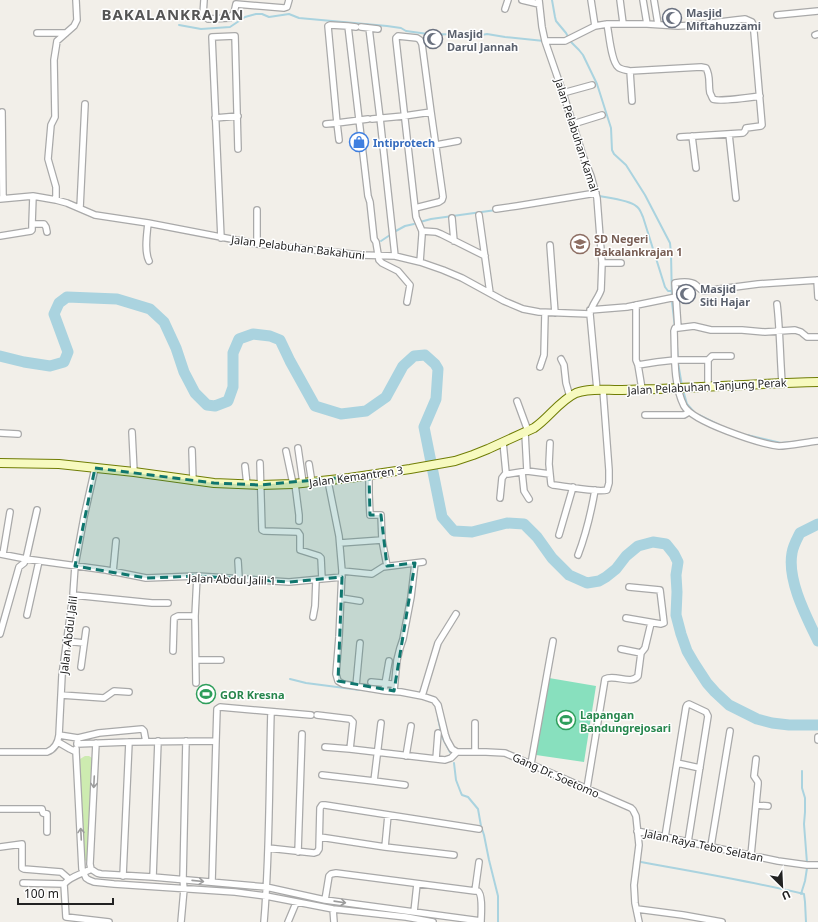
<svg xmlns="http://www.w3.org/2000/svg" width="818" height="922" font-family="'Noto Sans',sans-serif">
<rect width="100%" height="100%" fill="#f2efe9"/>
<path fill="#cdebb0" d="M85,756H89L92,758V761L88,860L86,861L85,860L79,762L80,759Z"/>
<path fill="#88e0be" d="M549,678L596,686L584,762L536,755Z"/>
<g fill="none" stroke-linecap="round" stroke-linejoin="round">
<path stroke="#aad3df" stroke-width="2" d="M552,0L555,17L556,21L566,33L571,42L579,50L583,55L597,84L611,128L612,150L614,154L626,165L645,195L670,243L671,253L672,302L675,328
M179,25L201,29L230,27L245,17L256,14H262L269,17L289,14L299,18L387,26L401,28L406,31L428,34L482,35L487,34L505,37L544,41
M599,196C609,198 629,200 636,206C640,208 641,213 643,217L665,287L668,291H672
M420,222L431,219L496,210
M394,232L405,226L414,224
M381,241L390,235
M677,346L678,363L682,386
M683,390L687,404L694,412
M699,415L719,425
M747,435L781,443L802,441
M290,679L306,683L360,690
M438,718L442,737L450,752
M454,763L456,780L461,793L462,795L468,797L478,809L481,826L484,835L489,860L498,896V922
M802,771V788L805,798V812L804,824L807,863
M641,862C695,872 750,881 804,894L805,902L806,922
M801,894L805,881L807,868"/>
<path stroke="#aad3df" stroke-width="11" d="M0,356L24,362L50,366L64,362L68,352L54,314L59,303L67,297L117,299L150,309L164,322L176,348L184,372L195,393L207,405L215,406L228,401L233,387V353L239,339L253,334L270,336L280,340L290,361L315,406L341,414L366,411L386,397L403,366L414,356L425,355L435,364L438,369L436,399L424,427L442,517L454,531L472,532L507,523L524,524L537,537L552,558L569,575L587,583L599,581L606,577L616,569L626,556L638,546L653,542L666,544L674,554L678,562L676,575L677,592L676,615L681,634L687,651L694,663L707,683L715,692L729,705L757,719L772,723L789,725H818
M818,524L800,533C797,539 793,546 792,553C787,580 806,616 818,641"/>
<g stroke="#a9a9a9" stroke-width="8">
<path id="street" d="M204,0L203,15L208,19L230,18L234,13L236,4L284,8L287,7L289,0
M522,0L539,4
M539,0L542,27L545,41L563,93L583,156L591,176L597,198L602,263L601,290C598,299 591,305 590,314L597,390
M591,0L595,26
M620,0L623,23
M643,0L647,24
M654,0L658,24
M505,9L508,0
M777,15L818,11
M607,24C609,33 611,61 618,67C621,70 627,70 630,71L701,67L706,68C711,77 708,83 710,93C711,94 712,98 713,99C717,102 753,97 760,96
M348,26L330,25L328,26L337,123L368,119
M356,27L348,26L368,196L370,202L374,239L376,242L379,260L382,263L398,271L410,285L407,302
M361,27L378,29
M369,28L380,118L395,256
M37,33H66
M815,35L818,34
M545,41H565L595,26L607,24H647L678,26L695,25L736,20L745,19L752,22L753,25L754,32L762,125L761,126L746,128L745,131L743,133L680,137
M630,71L632,101
M563,93L592,85
M2,112L3,198
M215,118L238,116
M372,119L404,116L431,112L443,197L442,200L439,202L415,208
M326,124L337,123L339,140
M573,124L602,115
M729,134L736,198
M692,136L696,168
M436,145L458,141
M33,196L32,224H44L46,227L47,232
M0,199L33,196L56,200L67,203L95,215L148,223L257,244L361,255L395,256L420,262L443,270L462,278L504,301L523,309L539,312L590,314
M56,200V187L48,159L51,125L55,117L54,60L57,41L74,26L77,20L76,0
M80,208L85,104
M496,209L517,206L596,193
M479,215L490,293
M452,218L454,241
M148,223C147,234 144,251 149,261
M422,231L436,232L441,234L485,256
M0,236L31,231L32,230V224
M221,238L212,37L235,36L238,149
M257,244V210
M550,245L555,313
M420,262L422,235V231L416,217L396,40V38L398,36L417,38L420,40L422,44L431,112
M602,263H621
M817,280L818,297
M818,280L758,284L704,291C700,290 699,288 696,285C691,281 681,282 675,283L678,328H675L674,331C675,354 673,384 684,406C693,422 760,444 779,446C789,446 807,442 818,441
M777,304C780,330 780,356 782,382
M636,305V360L638,365L657,362L675,360H708
M590,310L627,307L676,297
M678,328L694,326L711,330H742L765,332L795,330L801,332L807,337H818
M561,359L564,365L566,383L570,397
M638,365L642,389
M540,367L544,355L545,313
M708,386V360L712,356H731
M517,401L528,431
M645,415H684L689,412
M132,432L134,472
M0,433L18,434
M525,433L527,471
M503,442L506,473L508,474L527,471L550,474
M550,443L549,464L551,484L553,485C566,486 597,493 607,490L609,483V470L603,390
M298,448L303,483
M192,450L193,481
M286,451L293,484
M260,463L262,530L264,531L298,532L300,535V550L319,556L321,558L322,579
M309,464L312,483
M245,466L247,485
M522,472L524,491L529,499
M369,475V494L370,515H381L382,540L387,566
M328,481L339,536L342,571L339,637L336,674L338,681L343,684L386,691L401,692L422,696L434,700L438,705L445,734L447,740L452,749L457,752H486L505,753L512,756L631,808L633,810L636,816L639,845L634,885L635,903L639,922
M295,484L299,515V521
M500,498L502,478L506,473
M559,535L573,487
M340,543L382,540
M0,554L26,559L106,570L146,578L197,576L289,582L342,577
M3,554L10,512
M578,555C586,534 591,513 595,490
M238,561L239,578
M342,571L372,574L383,567L423,562
M113,572L116,541
M73,595L152,603H168
M341,598L360,601
M27,615L39,561
M313,617L315,606L316,580
M626,618L661,624L664,623L660,590L629,587
M0,634L19,567L24,563L26,559L37,510
M66,641L84,643
M621,649L641,653
M173,651L174,618L178,616H195
M196,660H221
M81,667L86,630
M371,682L392,684
M196,683L195,616L197,576
M356,686L360,643
M384,690L389,661
M394,691L397,660L400,648L403,639L411,597L415,563
M61,695L104,698L114,691L129,692
M422,696L438,643L456,614
M317,715L350,719L353,722L350,749
M59,735L78,738L77,744L129,742L216,741L212,882
M818,737V740
M78,738L99,733L142,729L144,731L146,742
M216,741L217,709L220,707L311,715
M58,742L70,749L76,752V749
M96,743L90,864L91,869L97,873L101,874L153,877L266,887L325,900L481,921
M325,747L350,749L445,760L451,758L457,752
M475,751V723
M0,752H47C55,749 58,743 59,735L62,675L73,595L75,566L84,517L95,468
M76,752L82,869L86,878L89,880L94,882L114,884L235,892L266,896L333,909L406,917L433,922
M406,756L411,726
M436,759L438,733
M677,763L700,768
M531,764L553,641
M322,775L374,781L381,723
M374,781L405,785
M587,788L605,679C615,674 631,685 638,676L641,653L645,648L651,623
M756,805L768,806
M0,809H42L43,813L47,814V832
M637,831L778,861L807,865H818
M320,837L385,847L388,815
M665,837L686,707L687,705L689,704L706,712L708,716L688,842
M711,846L730,731
M0,847L22,844V868L24,869L61,872L69,879
M385,847L454,855
M268,848L314,853L317,852L319,849L320,808L322,805H325L479,829
M298,852L302,734
M751,855L758,784V782L754,776L756,759
M91,869C82,874 71,876 64,884L66,917L109,922
M123,876L129,742
M153,877L158,741
M23,883L64,884
M475,891L479,862
M325,900L329,876L331,874L336,873L475,891C476,891 477,891 478,891C483,895 481,916 481,922
M333,909L334,922
M637,909L683,915L722,922
M414,912L417,884
M181,922L184,889L183,879L186,741
M264,922C270,852 269,782 271,712
M288,922L296,903"/>
</g>
<g stroke="#707d05" stroke-width="10">
<path id="secondary" d="M0,463L59,464L134,472L214,483L260,485L293,484L349,478L410,469L455,461L473,455L488,449L534,428C549,418 559,401 576,393C589,388 605,390 618,390C631,390 644,389 658,389C711,387 764,383 818,382"/>
</g>
<use href="#street" stroke="#fff" stroke-width="5.5"/>
<use href="#secondary" stroke="#f7fabf" stroke-width="8"/>
</g>
<defs><path id="oneway-shaft" d="M-6 0H5M1.5-3L5.5 0L1.5 3" fill="none" stroke-width="1.6" stroke-linecap="round" stroke-linejoin="round"/></defs>
<g stroke="#9c9c9c">
<use href="#oneway-shaft" transform="translate(94 782) rotate(93)"/>
<use href="#oneway-shaft" transform="translate(81 834) rotate(-93)"/>
<use href="#oneway-shaft" transform="translate(198 881) rotate(6)"/>
<use href="#oneway-shaft" transform="translate(340 902) rotate(8)"/>
</g>
<path fill="#0f766e" fill-opacity="0.2" stroke="#0f766e" stroke-width="3" stroke-dasharray="8 5" stroke-linejoin="round" d="M95,468L214,483L260,485L369,475L370,515H381L387,566L415,563L394,691L338,681L342,577L289,582L197,576L146,578L75,566Z"/>
<defs>
<g id="mosque-ring" transform="scale(1)"><circle r="9.5" fill="#fff" stroke="#6b7280" stroke-width="1.5"/><path d="M3.5-4.9A6 6 0 1 0 3.5 4.9A5 5 0 1 1 3.5-4.9Z" fill="#6b7280"/></g>
<g id="shop-ring" transform="scale(1)"><circle r="9.5" fill="#fff" stroke="#3f7fe0" stroke-width="1.5"/><path d="M-5-2.5h2.3a2.7 3.5 0 0 1 5.4 0H5L5.5 6h-11ZM-1.5-2.5h3a1.5 2.3 0 0 0-3 0Z" fill="#3f7fe0"/></g>
<g id="school-ring" transform="scale(1)"><circle r="9.5" fill="#fff" stroke="#8d6e63" stroke-width="1.5"/><path d="M0-5L7-2L0 1L-7-2ZM-4 1L0 2.5L4 1V4Q0 6-4 4Z" fill="#8d6e63"/></g>
<g id="stadium-ring" transform="scale(1)"><circle r="9.5" fill="#fff" stroke="#2e9e5b" stroke-width="1.5"/><path d="M0-5a6.5 5 0 1 0 0 10a6.5 5 0 1 0 0-10ZM-3.5-1.8h7v3.6h-7Z" fill="#2e9e5b"/></g>
</defs>
<g fill-rule="evenodd">
<use href="#mosque-ring" x="672" y="18"/>
<use href="#mosque-ring" x="433" y="39"/>
<use href="#shop-ring" x="359" y="142"/>
<use href="#school-ring" x="580" y="244"/>
<use href="#mosque-ring" x="686" y="294"/>
<use href="#stadium-ring" x="206" y="694"/>
<use href="#stadium-ring" x="566" y="720"/>
</g>
<g text-anchor="middle" dominant-baseline="central" stroke-width="3" stroke-linejoin="round" paint-order="stroke">
<g font-size="11" font-weight="bold" fill="#5b616d" stroke="#fff" text-anchor="start">
<text x="686" y="12">Masjid<tspan x="686" dy="13">Miftahuzzami</tspan></text>
<text x="447" y="33">Masjid<tspan x="447" dy="13">Darul Jannah</tspan></text>
<text x="700" y="288">Masjid<tspan x="700" dy="13">Siti Hajar</tspan></text>
</g>
<g font-size="11" fill="#222" stroke="#fff">
<text transform="translate(577 135) rotate(72)">Jalan Pelabuhan Kamal</text>
<text transform="translate(298 247) rotate(7)">Jalan Pelabuhan Bakahuni</text>
<text transform="translate(707 386) rotate(-3)">Jalan Pelabuhan Tanjung Perak</text>
<text transform="translate(356 476) rotate(-8)">Jalan Kemantren 3</text>
<text transform="translate(232 579) rotate(2)">Jalan Abdul Jalil 1</text>
<text transform="translate(68 635) rotate(-83)">Jalan Abdul Jalil</text>
<text transform="translate(556 775) rotate(24)">Gang Dr. Soetomo</text>
<text transform="translate(704 845) rotate(12)">Jalan Raya Tebo Selatan</text>
</g>
<g font-size="11" font-weight="bold" fill="#366cbe" stroke="#fff" text-anchor="start">
<text x="373" y="142">Intiprotech</text>
</g>
<g font-size="11" font-weight="bold" fill="#785e54" stroke="#fff" text-anchor="start">
<text x="594" y="238">SD Negeri<tspan x="594" dy="13">Bakalankrajan 1</tspan></text>
</g>
<g font-size="11" font-weight="bold" fill="#27864d" stroke="#fff" text-anchor="start">
<text x="220" y="694">GOR Kresna</text>
<text x="580" y="714">Lapangan<tspan x="580" dy="13">Bandungrejosari</tspan></text>
</g>
<g font-size="15" font-weight="bold" letter-spacing="1" fill="#555" stroke="#fff">
<text x="173" y="14">BAKALANKRAJAN</text>
</g>
</g>
<g transform="translate(782 886) rotate(156)" stroke="#ffffff" stroke-width="3" paint-order="stroke">
<path d="M0-3L7 15L0 10L-7 15Z" fill="#222222"/>
<text y="-6" font-size="11" font-weight="bold" text-anchor="middle" fill="#222222">U</text>
</g>
<path d="M18 898v6h95v-6" fill="none" stroke="#222222" stroke-width="2"/>
<text x="24" y="898" font-size="12" fill="#222222" stroke="#ffffff" stroke-width="3" paint-order="stroke">100 m</text>
</svg>
